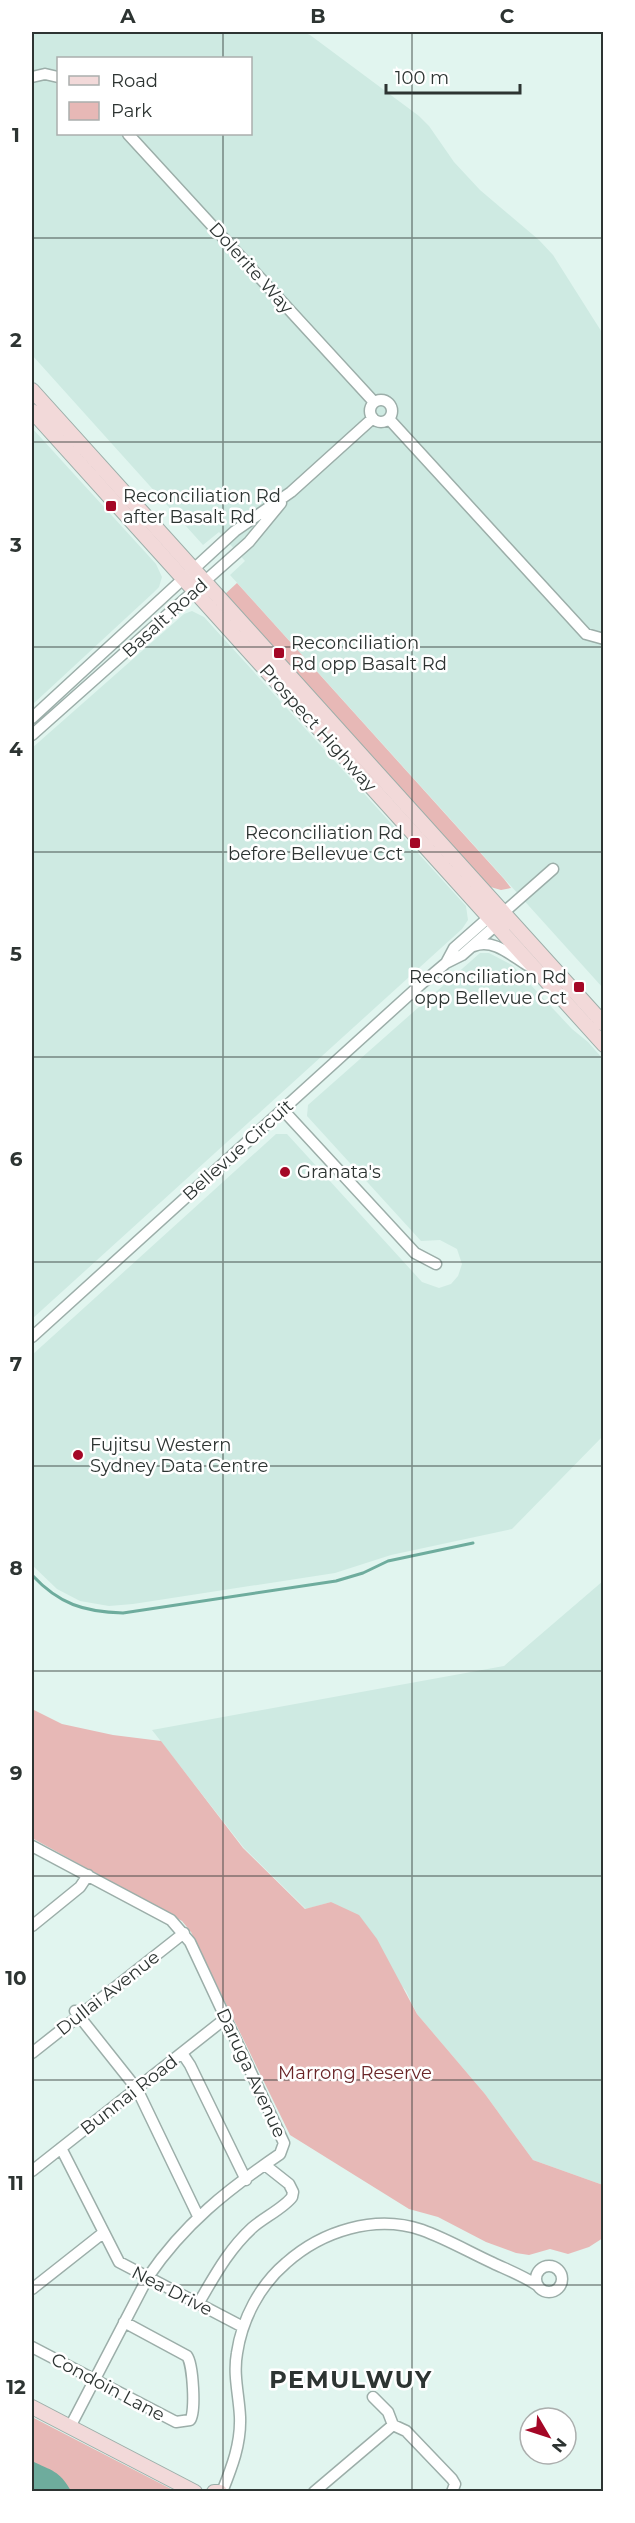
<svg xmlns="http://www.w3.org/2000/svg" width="635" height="2523" font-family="Montserrat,sans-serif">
<rect width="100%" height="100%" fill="#e1f5ef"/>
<path fill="#ceeae2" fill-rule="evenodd" d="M32,32H303L310,35L419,116L429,126L454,162L480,190L539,240L553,255L603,334V988L230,575L245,561L219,532L203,545L32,355ZM58,58H250V134H58Z
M32,428L156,564L162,577L159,587L153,593L32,705Z
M192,611L204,617L466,906L468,920L462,929L32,1319V748L184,614Z
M480,953H489L512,965L572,1029L588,1042L603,1059V1436L512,1529L391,1555L335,1573L133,1604L109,1606L80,1601L57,1589L32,1565V1355L276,1134H287L422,1282L439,1288L451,1284L458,1276L462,1264L457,1249L440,1240L421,1241L307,1116L308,1105Z
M603,1581V2185L533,2160L485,2094L417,2014L406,1991L331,1902L306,1909L244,1848L152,1730L504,1666Z"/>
<path fill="#e7b8b6" d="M237,583L504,879L511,888L501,890L487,886L224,595Z
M32,1709L62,1724L113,1735L161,1741L243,1848L305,1909L331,1902L359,1915L377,1939L417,2014L485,2094L533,2160L603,2185V2238L589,2247L568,2254L550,2249L529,2255L516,2253L486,2242L438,2217L409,2209L290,2135L191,1932L182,1921L32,1838Z
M32,2417L175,2491H32Z"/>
<path fill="#6eac9d" d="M32,2461C52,2471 59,2470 71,2491H32Z"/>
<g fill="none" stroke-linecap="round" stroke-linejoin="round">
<path stroke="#6eac9d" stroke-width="3" d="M32,1575C59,1604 84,1612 123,1613L336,1581L363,1573L388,1561L473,1543"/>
<g stroke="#9caea9" stroke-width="13">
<path id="street" d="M32,77L45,74L58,77
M128,134L374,402
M370 411a11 11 0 1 1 22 0a11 11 0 1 1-22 0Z
M389,419L586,634L604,639
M32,718L235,531L291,492L373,418
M32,735L249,542L281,503
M474,946C493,938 512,956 527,965
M446,963L454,948L488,918L494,916
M283,1110L415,1253L436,1264
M32,1337L420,985L446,963L462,955L495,926L503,913L553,869
M32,1846L171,1920L190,1942L284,2143L280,2154C227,2190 184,2224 148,2277L70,2427
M32,1926L80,1887L88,1875
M75,2011L137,2089L198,2216
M32,2053L184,1933
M182,2053L190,2065L246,2180
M61,2148L119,2262L243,2327
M32,2171L226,2018
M536 2279a13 13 0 1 1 26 0a13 13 0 1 1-26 0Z
M32,2289L103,2233
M198,2304C214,2277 228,2250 252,2228C263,2218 284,2208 292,2197L293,2192L289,2184L265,2165
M32,2347L176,2422L190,2420C196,2413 193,2364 187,2356L124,2322
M373,2397L388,2412L393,2425
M222,2492C232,2467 241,2444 240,2417C239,2395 233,2375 237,2353C242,2319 260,2285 286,2263C322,2231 375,2214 422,2230C447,2239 469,2252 493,2263C508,2270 523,2276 537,2285
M314,2492L393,2425L406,2431L452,2479L455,2484L452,2492"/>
</g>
<g stroke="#9caea9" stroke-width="16">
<path id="secondary" d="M32,390L604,1024
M32,411L604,1045
M32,2407L195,2492
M214,2492H220"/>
</g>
<use href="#street" stroke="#fff" stroke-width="10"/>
<use href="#secondary" stroke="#f2d9d9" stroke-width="14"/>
</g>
<path fill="none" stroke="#2d3432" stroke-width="1.5" stroke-opacity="0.55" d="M223,32V58M412,32V2492M223,134V2492M32,238H604M32,442H604M32,647H604M32,852H604M32,1057H604M32,1262H604M32,1466H604M32,1671H604M32,1876H604M32,2080H604M32,2285H604"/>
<g fill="#a40726" stroke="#fff" stroke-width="2">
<rect x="105" y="500" width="12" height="12" rx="3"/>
<rect x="273" y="647" width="12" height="12" rx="3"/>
<rect x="409" y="837" width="12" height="12" rx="3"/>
<rect x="573" y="981" width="12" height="12" rx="3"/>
<circle cx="285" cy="1172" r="6"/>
<circle cx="78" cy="1455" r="6"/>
</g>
<g text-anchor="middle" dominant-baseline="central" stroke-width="5" stroke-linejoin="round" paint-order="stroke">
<g font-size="18" fill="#2d3432" stroke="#fff">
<text transform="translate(251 268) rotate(48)">Dolerite Way</text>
<text transform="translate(165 618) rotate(-42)">Basalt Road</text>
<text transform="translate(318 728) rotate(48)">Prospect Highway</text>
<text transform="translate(238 1150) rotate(-42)">Bellevue Circuit</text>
<text transform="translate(108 1993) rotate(-38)">Dullai Avenue</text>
<text transform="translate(251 2073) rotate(65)">Daruga Avenue</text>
<text transform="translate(129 2095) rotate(-38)">Bunnai Road</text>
<text transform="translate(172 2291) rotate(27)">Nea Drive</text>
<text transform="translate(108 2387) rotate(28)">Condoin Lane</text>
</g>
<g font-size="18" fill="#2d3432" stroke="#fff" text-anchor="start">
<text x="123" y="496">Reconciliation Rd<tspan x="123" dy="21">after Basalt Rd</tspan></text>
<text x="291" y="643">Reconciliation<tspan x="291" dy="21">Rd opp Basalt Rd</tspan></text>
<text x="403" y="833" text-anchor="end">Reconciliation Rd<tspan x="403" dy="21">before Bellevue Cct</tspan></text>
<text x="567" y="977" text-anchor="end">Reconciliation Rd<tspan x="567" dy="21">opp Bellevue Cct</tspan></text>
<text x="297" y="1172">Granata's</text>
<text x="90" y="1445">Fujitsu Western<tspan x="90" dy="21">Sydney Data Centre</tspan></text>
</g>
<g font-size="18" fill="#6a2528" stroke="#fff">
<text x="355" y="2073">Marrong Reserve</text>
</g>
<g font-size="24" font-weight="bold" letter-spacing="1.5" fill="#2d3432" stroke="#fff">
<text x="351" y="2379">PEMULWUY</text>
</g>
</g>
<rect width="635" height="2523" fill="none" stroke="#ffffff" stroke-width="66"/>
<rect x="57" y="57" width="195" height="78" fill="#ffffff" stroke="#abaead" stroke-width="1.5"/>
<rect x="69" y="76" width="30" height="9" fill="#f2d9d9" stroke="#abaead" stroke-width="1.5"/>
<text x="111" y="87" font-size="18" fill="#2d3432">Road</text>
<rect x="69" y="102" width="30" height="18" fill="#e7b8b6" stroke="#abaead" stroke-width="1.5"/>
<text x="111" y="117" font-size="18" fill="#2d3432">Park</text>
<g transform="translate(548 2436) rotate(129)"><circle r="28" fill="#ffffff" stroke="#abaead" stroke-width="1.5"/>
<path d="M0-4.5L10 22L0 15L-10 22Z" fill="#a40726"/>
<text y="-9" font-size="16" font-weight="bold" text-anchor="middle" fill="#2d3432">N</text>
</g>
<path d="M386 84v9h134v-9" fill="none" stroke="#2d3432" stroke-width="3"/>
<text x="395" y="84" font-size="18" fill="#2d3432" stroke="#ffffff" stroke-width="4.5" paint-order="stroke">100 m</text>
<rect x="33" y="33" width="569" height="2457" fill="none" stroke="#2d3432" stroke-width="2"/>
<g font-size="20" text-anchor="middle" font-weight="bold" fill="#2d3432">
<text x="128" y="23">A</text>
<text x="318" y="23">B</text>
<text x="507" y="23">C</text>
<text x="16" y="142">1</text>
<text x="16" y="347">2</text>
<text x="16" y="552">3</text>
<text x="16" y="756">4</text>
<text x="16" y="961">5</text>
<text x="16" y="1166">6</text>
<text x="16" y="1371">7</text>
<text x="16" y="1575">8</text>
<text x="16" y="1780">9</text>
<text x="16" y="1985">10</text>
<text x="16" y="2190">11</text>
<text x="16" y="2394">12</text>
</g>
</svg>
